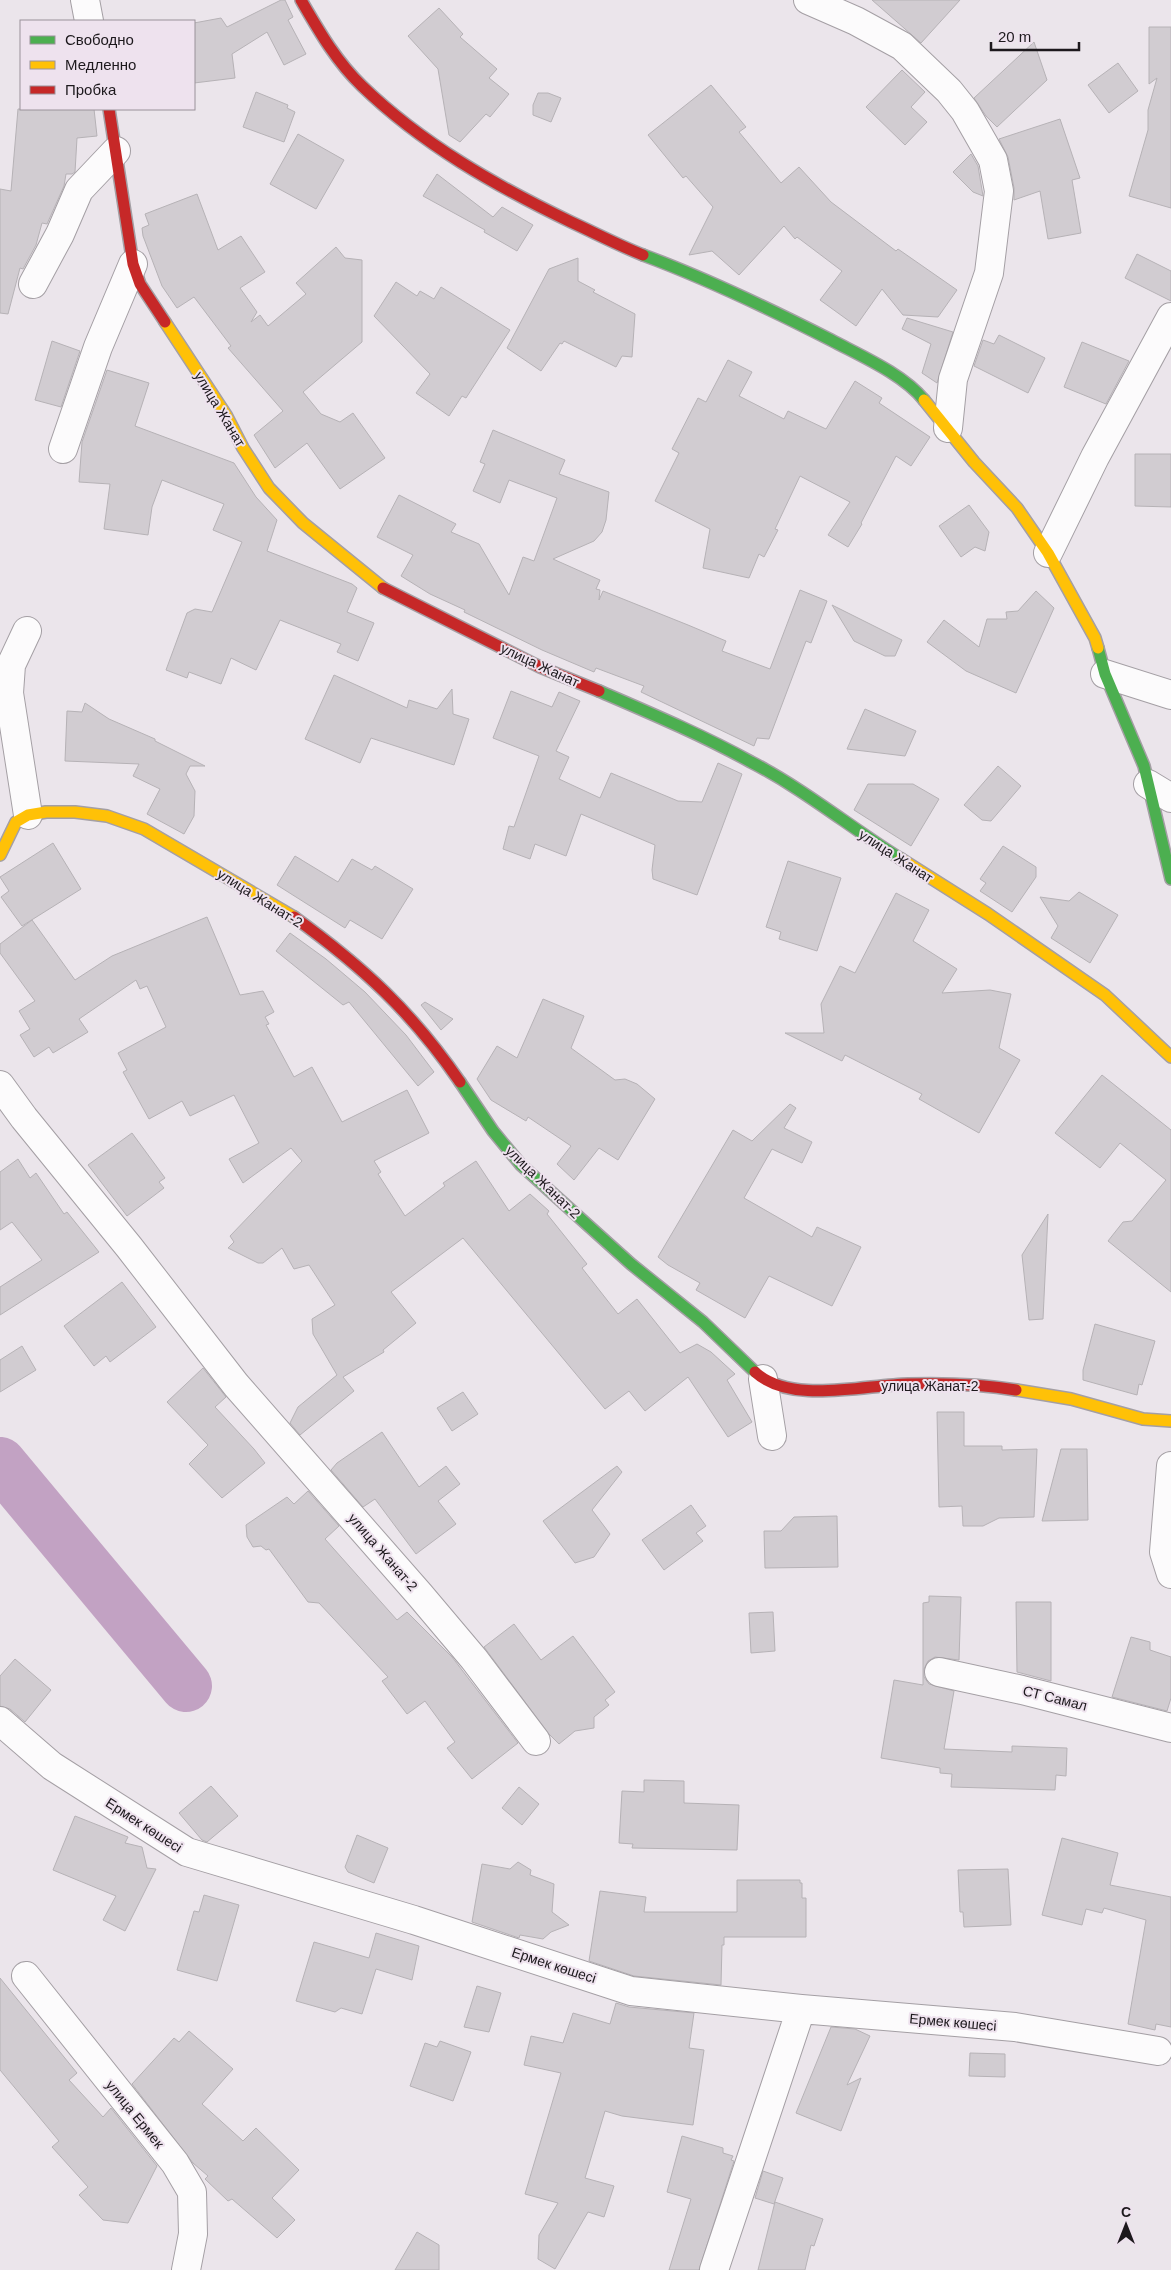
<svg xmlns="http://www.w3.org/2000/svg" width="1171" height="2270" font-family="Arial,sans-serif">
<rect width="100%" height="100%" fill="#ebe5eb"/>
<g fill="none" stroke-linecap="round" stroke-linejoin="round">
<path stroke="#c2a2c3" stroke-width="52" d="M0,1463L186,1686"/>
</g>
<path fill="#d1ccd1" stroke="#b6b2b6" d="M281,0H285L293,17L288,20L306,54L284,65L267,32L232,54L235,78L194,83V23L221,18L227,27Z
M872,0H960L921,43Z
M439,8L463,34L460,37L497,69L489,78L509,94L490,117L486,114L460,142L449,135L438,69L408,36Z
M1149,27H1171V208L1129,196L1148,130V110L1157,78L1149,84Z
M1034,42L1047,80L997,127L986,116L974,98Z
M1118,63L1138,91L1109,113L1088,85Z
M902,70L925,92L911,107L927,122L905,145L866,107Z
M711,85L746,127L739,132L781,183L799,167L831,202L896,251L898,249L957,290L938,317L903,315L882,289L856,326L820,300L842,271L797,237L795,239L784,226L739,275L712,251L689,255L713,207L686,176L683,178L648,135Z
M256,92L288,105L287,108L295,112L284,142L243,127Z
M538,93H548L561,98L551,122L533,115V105Z
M18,109H94L97,136L77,138L75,172L72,174H66L64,186L47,224L42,223L36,245L23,269L20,268L8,314L0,313V189L11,191Z
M1060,119L1080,178L1072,180L1081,233L1048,239L1040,191L1014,200V188L1008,157L999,139Z
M298,134L344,160L316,209L270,184Z
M971,154L978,166L983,196L973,192L953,172Z
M437,174L493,217L502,207L533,225L517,251L484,232L485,230L423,196Z
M197,194L218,250L241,236L265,272L240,288L257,312L251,322L260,315L268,326L306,294L296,283L336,247L345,258L362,260V342L303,392L321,414L340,422L353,413L385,458L340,489L307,443L275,468L254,435L283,411L228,348L231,346L194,297L177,308L162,286L143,236L142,228L149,225L145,214Z
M1137,254L1171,271V301L1125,278Z
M578,258V281L595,290L593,292L635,314L632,357L622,356L616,367L564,341L562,344L560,343L541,371L507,348L549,269Z
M396,282L417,296L420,291L434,299L441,287L510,330L466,398L462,396L449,416L416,393L430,374L374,316Z
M907,318L953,332L937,383L922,373L931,344L902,329Z
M999,335L1045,358L1028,393L974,366L983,340L994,344Z
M52,341L80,351L61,407L35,400Z
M1082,342L1129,361L1106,404L1064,387Z
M728,360L752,372L739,396L784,419L788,411L826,429L855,381L882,398L879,403L930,437L911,466L896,456L861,523L862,524L848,547L828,535L850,502L800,476L775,529L778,530L764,557L759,554L749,578L703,568L710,529L655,501L679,453L672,449L698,398L706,402Z
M107,370L149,383L135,426L234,463L256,497L277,520L267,551L352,584L357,588L347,612L374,623L358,661L337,652L341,644L280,620L256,670L231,658L221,684L189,672L187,678L166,670L187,613L195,609L212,612L242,542L213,530L224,504L162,480L152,507L148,535L104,529L110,484L79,482L82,442Z
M493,430L565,460L559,474L609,492L606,520L602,532L594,541L553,559L600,580L596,589L600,590L599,600L603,591L688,625L726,641L722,651L770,669L800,590L827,601L811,643L806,641L769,739L757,738L754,746L641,692L644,686L596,668L594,672L542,650L464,612L465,610L430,594L401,576L413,555L377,537L399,495L456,524L451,532L479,544L509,595L523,557L534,561L557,498L509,480L500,503L473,491L485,464L480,462Z
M1135,454H1171V507L1135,506Z
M969,505L989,532L985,551L975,547L961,557L939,526Z
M1036,591L1054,608L1016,693L966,671L927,642L944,620L979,647L987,619H1007L1006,612L1018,611Z
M832,605L902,640L895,656H885L854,641Z
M334,675L407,708L409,700L437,709L452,689L453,714L469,719L454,765L371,738L360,763L305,739Z
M511,691L552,707L559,692L580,701L556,751L569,757L559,779L600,798L611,773L678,801L702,802L718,763L742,774L697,895L653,879L652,870L655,845L581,814L566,856L535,844L530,859L503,849L509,826L514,827L539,756L493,738Z
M85,703L109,719L155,739V741L205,766H190L186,774L195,791L194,816L184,834L147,814L160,789L133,776L139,764L65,761L67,711L82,712Z
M865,709L916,731L905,756L847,749Z
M998,766L1021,786L991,821L982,820L964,805Z
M868,784H913L939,799L911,846L854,810Z
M53,843L81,889L22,926L1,897L9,891L0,877Z
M1003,846L1036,867V877L1012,912L980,891L986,883L980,879Z
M295,856L338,882L352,859L372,870L375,866L413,889L382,939L350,920L345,928L277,885Z
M788,861L841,878L817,951L779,939L781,932L766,927Z
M1079,892L1118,915L1090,963L1051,938L1058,926L1040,897L1069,901Z
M896,893L929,910L913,941L957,969L942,993L990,990L1011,994L999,1048L1020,1060L979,1133L919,1099L922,1094L845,1055L842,1061L785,1033H824L821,1004L840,966L855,973Z
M207,917L240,995L263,991L274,1012L265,1017L269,1024L266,1025L294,1077L312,1067L342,1122L407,1090L429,1133L374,1161L381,1172L378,1174L405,1216L445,1186L443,1183L476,1161L509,1211L530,1194L549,1211L547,1214L587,1264L582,1268L618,1314L637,1299L680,1353L697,1344L711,1352L735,1374L727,1380L752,1422L728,1437L688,1377L645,1411L629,1391L605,1409L463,1238L391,1292L416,1323L383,1350L384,1352L343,1377L354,1391L300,1435L290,1423L298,1407L337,1375L313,1334L312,1319L335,1305L309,1265L294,1269L282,1248L263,1263H258L228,1248L234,1242L230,1236L302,1161L291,1148L243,1183L229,1159L259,1143L234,1095L190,1116L182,1101L149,1119L123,1072L127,1070L118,1053L166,1027L147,986L140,989L136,980L79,1019L88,1032L53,1053L49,1047L34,1057L20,1035L30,1029L19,1011L35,1001L0,953V944L32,920L75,980L112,956Z
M290,933L326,959L365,992L406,1035L434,1072L418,1086L349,1002L343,1005L276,951Z
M543,999L584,1016L571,1048L615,1080L625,1079L637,1084L655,1099L618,1160L599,1148L574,1180L557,1164L571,1146L528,1117L526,1121L491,1100L477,1079L497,1046L517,1058Z
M425,1002L453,1019L441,1030L421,1005Z
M1102,1075L1171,1130V1292L1108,1241L1123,1222L1132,1221L1166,1180L1120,1143L1100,1168L1055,1133Z
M790,1104L796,1108L784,1128L812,1142L802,1163L772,1149L744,1198L812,1237L817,1227L861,1247L832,1306L769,1276L745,1318L696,1290L700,1283L668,1265L658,1257L733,1130L752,1141Z
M132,1133L165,1178L159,1182L164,1188L127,1216L88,1165Z
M18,1159L30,1178L36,1173L64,1214L67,1212L99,1252L0,1315V1287L42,1260L12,1222L0,1230V1172Z
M1048,1214L1043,1319L1029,1320L1022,1255Z
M122,1282L156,1327L110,1362L106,1356L94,1366L64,1326Z
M1095,1324L1155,1341L1142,1385L1139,1384L1137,1395L1083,1380V1370Z
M22,1346L36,1370L0,1392V1360Z
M203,1368L226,1397L215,1407L254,1449L265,1463L222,1498L189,1464L208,1445L167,1402Z
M463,1392L478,1414L452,1431L437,1408Z
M937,1412H964V1446H1002V1450L1037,1449L1034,1517L999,1518L983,1526H963L962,1506L939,1507Z
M382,1432L419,1487L446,1466L460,1484L438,1501L456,1524L416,1554L375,1499L363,1507L331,1470L337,1463Z
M1061,1449H1087L1088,1520L1042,1521Z
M617,1466L622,1472L592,1510L610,1534L594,1557L575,1563L543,1521Z
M308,1491L339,1526L325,1539L397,1620L407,1612L452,1657L518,1743L472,1779L447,1748L455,1742L425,1701L407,1714L382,1681L388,1677L319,1603L308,1602L269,1549L266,1550L261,1546L253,1547L247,1537L246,1525L287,1497L294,1504Z
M691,1505L706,1526L696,1533L703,1541L664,1570L642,1540Z
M837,1516L838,1567L765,1568L764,1531H781L794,1517Z
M929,1596L961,1597L959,1660L935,1657L928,1661L924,1669V1677L929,1684L954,1691L944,1749L1012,1752V1746L1067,1748L1066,1776L1056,1775L1055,1790L951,1787L952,1774L940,1773V1768L881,1758L894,1680L923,1685V1603L929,1602Z
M1016,1602H1051V1681L1017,1672Z
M773,1612L775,1651L751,1653L749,1613Z
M514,1624L541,1660L573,1636L615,1692L605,1700L609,1705L594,1717V1728L575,1731L559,1744L549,1734L484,1647Z
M1131,1637L1150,1642V1650L1171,1657V1698L1167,1711L1112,1697Z
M15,1659L51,1690L25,1722L10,1709L0,1706V1676Z
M644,1780L684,1781V1803L739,1805L737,1850L632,1848L633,1844L619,1843L622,1791L644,1792Z
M211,1786L238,1816L207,1842L202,1840L179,1813Z
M519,1787L539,1804L522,1825L502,1808Z
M75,1816L128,1837L125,1843L142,1847L147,1868L156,1869L125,1931L103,1920L116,1896L53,1870Z
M357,1835L388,1848L374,1883L348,1872L345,1867Z
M1062,1838L1118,1853L1110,1885L1171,1897V2027L1156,2024L1155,2030L1128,2024L1146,1920L1104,1908L1102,1913L1086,1909L1082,1925L1042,1915Z
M518,1862L531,1870L530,1875L554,1884L552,1912L569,1925L551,1932L543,1939L520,1935L519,1938L472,1922L482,1864L510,1869Z
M1008,1869L1011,1925L964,1927L963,1912H960L958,1870Z
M737,1880H800V1883H802V1898H806V1937H724V1945H722L721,1985L634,1976L589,1961L600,1891L646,1897L644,1912H737Z
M204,1895L239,1905L217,1981L177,1970L194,1911L199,1912Z
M376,1933L419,1946L412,1980L376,1969L362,2014L341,2008L335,2012L296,2001L314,1942L369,1958Z
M0,1978L77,2073L69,2080L103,2117L111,2108L157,2166L128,2223L103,2220L79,2195L88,2187L52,2147L59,2141L0,2070Z
M477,1986L501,1993L489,2032L464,2027Z
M616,2003L629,2007L694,2013L689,2048L704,2050L693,2125L622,2116L605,2111L585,2178L614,2186L604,2217L588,2212L555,2269L538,2259L539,2235L558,2203L525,2194L561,2073L524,2065L531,2036L563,2043L573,2013L610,2024Z
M831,2027L855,2029L870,2036L847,2085L861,2078L841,2131L796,2113Z
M189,2031L233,2069L202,2104L243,2141L256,2128L299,2170L272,2198L295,2220L277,2238L232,2199L228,2201L205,2179L208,2176L193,2163L132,2084L174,2038L179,2042Z
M440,2041L471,2052L453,2101L410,2086L425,2043L437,2047Z
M970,2053L1005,2054V2077L969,2076Z
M682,2136L723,2148V2153L733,2156L731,2160L734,2161L699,2270H669L691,2199L667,2192Z
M763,2171L783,2178L774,2204L755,2198Z
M775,2202L823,2219L814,2246L811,2245L805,2270H758Z
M417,2232L439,2245V2270H395Z"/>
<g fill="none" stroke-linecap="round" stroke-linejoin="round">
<g stroke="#a49fa4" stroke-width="30">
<path id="street" d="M85,0L89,21
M808,0L856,21L902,46L949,91L965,111L993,160L999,191L989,273L953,379L948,428
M33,284L60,234L79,190L116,151
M63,449L98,347L133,264
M1048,553L1095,457L1171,317
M27,631L11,665L9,693L28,815
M1105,674L1171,695
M1148,784L1171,798
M0,1085L24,1118L129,1247L236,1385L420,1595L474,1659L536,1741
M763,1379L772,1436
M1171,1466L1164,1552L1171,1574
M939,1672L1022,1690L1171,1728
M0,1721L52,1766L187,1852L414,1920L631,1991L801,2009L1015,2027L1158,2051
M26,1976L175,2163L192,2192L193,2234L186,2270
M714,2270L801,2009"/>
</g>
<g stroke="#a49fa4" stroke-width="14">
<path id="fast" d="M643,255C708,279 770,309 831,340C861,356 903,374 924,400
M1098,648L1105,674L1144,766L1171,879
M599,691C650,713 702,735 751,762C804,789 851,828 901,859
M460,1082L493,1131L521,1165L631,1264L703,1322L755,1372"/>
</g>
<g stroke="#a49fa4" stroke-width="14">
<path id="slow" d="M165,322L226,415L243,448L269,488L303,523L383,588
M924,400L974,462L1017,508L1048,553L1095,638L1098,648
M0,855L16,822L28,815L46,812H75L107,816L144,829L294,917
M901,859L988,914L1105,995L1171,1057
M1016,1390L1071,1399L1143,1419L1171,1421"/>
</g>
<g stroke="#a49fa4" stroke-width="14">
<path id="jam" d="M301,0C319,31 336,61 362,86C422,144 496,186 571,222C595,233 618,245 643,255
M109,109L133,264L140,284L165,322
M383,588L540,667L599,691
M294,917C363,967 412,1012 460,1082
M755,1372C791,1405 864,1385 908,1384C943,1383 981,1384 1016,1390"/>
</g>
<use href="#street" stroke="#fcfbfc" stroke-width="28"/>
<use href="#fast" stroke="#4caf50" stroke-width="11"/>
<use href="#slow" stroke="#ffc107" stroke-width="11"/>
<use href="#jam" stroke="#c62828" stroke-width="11"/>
</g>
<g text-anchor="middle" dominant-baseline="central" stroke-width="4" stroke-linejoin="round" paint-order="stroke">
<g font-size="14" fill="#1d191d" stroke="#eee2ee">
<text transform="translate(220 409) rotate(59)">улица Жанат</text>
<text transform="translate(540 665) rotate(25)">улица Жанат</text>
<text transform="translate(896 856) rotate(33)">улица Жанат</text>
<text transform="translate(260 898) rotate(32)">улица Жанат-2</text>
<text transform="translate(543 1182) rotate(44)">улица Жанат-2</text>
<text x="930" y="1386">улица Жанат-2</text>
<text transform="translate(383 1552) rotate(49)">улица Жанат-2</text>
<text transform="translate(1055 1698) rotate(14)">СТ Самал</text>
<text transform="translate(144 1825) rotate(33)">Ермек көшесі</text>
<text transform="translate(554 1965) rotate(18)">Ермек көшесі</text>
<text transform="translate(953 2022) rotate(5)">Ермек көшесі</text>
<text transform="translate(135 2114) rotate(51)">улица Ермек</text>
</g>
</g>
<rect x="20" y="20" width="175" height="90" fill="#eee2ee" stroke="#9a929a"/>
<rect x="30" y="36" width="25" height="8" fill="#4caf50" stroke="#9a929a"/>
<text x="65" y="45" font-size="15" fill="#1d191d">Свободно</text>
<rect x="30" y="61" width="25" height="8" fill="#ffc107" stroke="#9a929a"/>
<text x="65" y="70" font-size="15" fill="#1d191d">Медленно</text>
<rect x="30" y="86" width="25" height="8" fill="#c62828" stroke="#9a929a"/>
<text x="65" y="95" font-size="15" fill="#1d191d">Пробка</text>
<g transform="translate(1126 2225)" stroke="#eee2ee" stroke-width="4" paint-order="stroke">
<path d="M0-4L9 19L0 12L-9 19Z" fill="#1d191d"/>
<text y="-8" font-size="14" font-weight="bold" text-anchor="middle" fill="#1d191d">С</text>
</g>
<path d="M991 42v8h88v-8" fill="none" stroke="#1d191d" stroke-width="2.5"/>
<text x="998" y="42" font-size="15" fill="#1d191d" stroke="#eee2ee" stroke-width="4" paint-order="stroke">20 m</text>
</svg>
